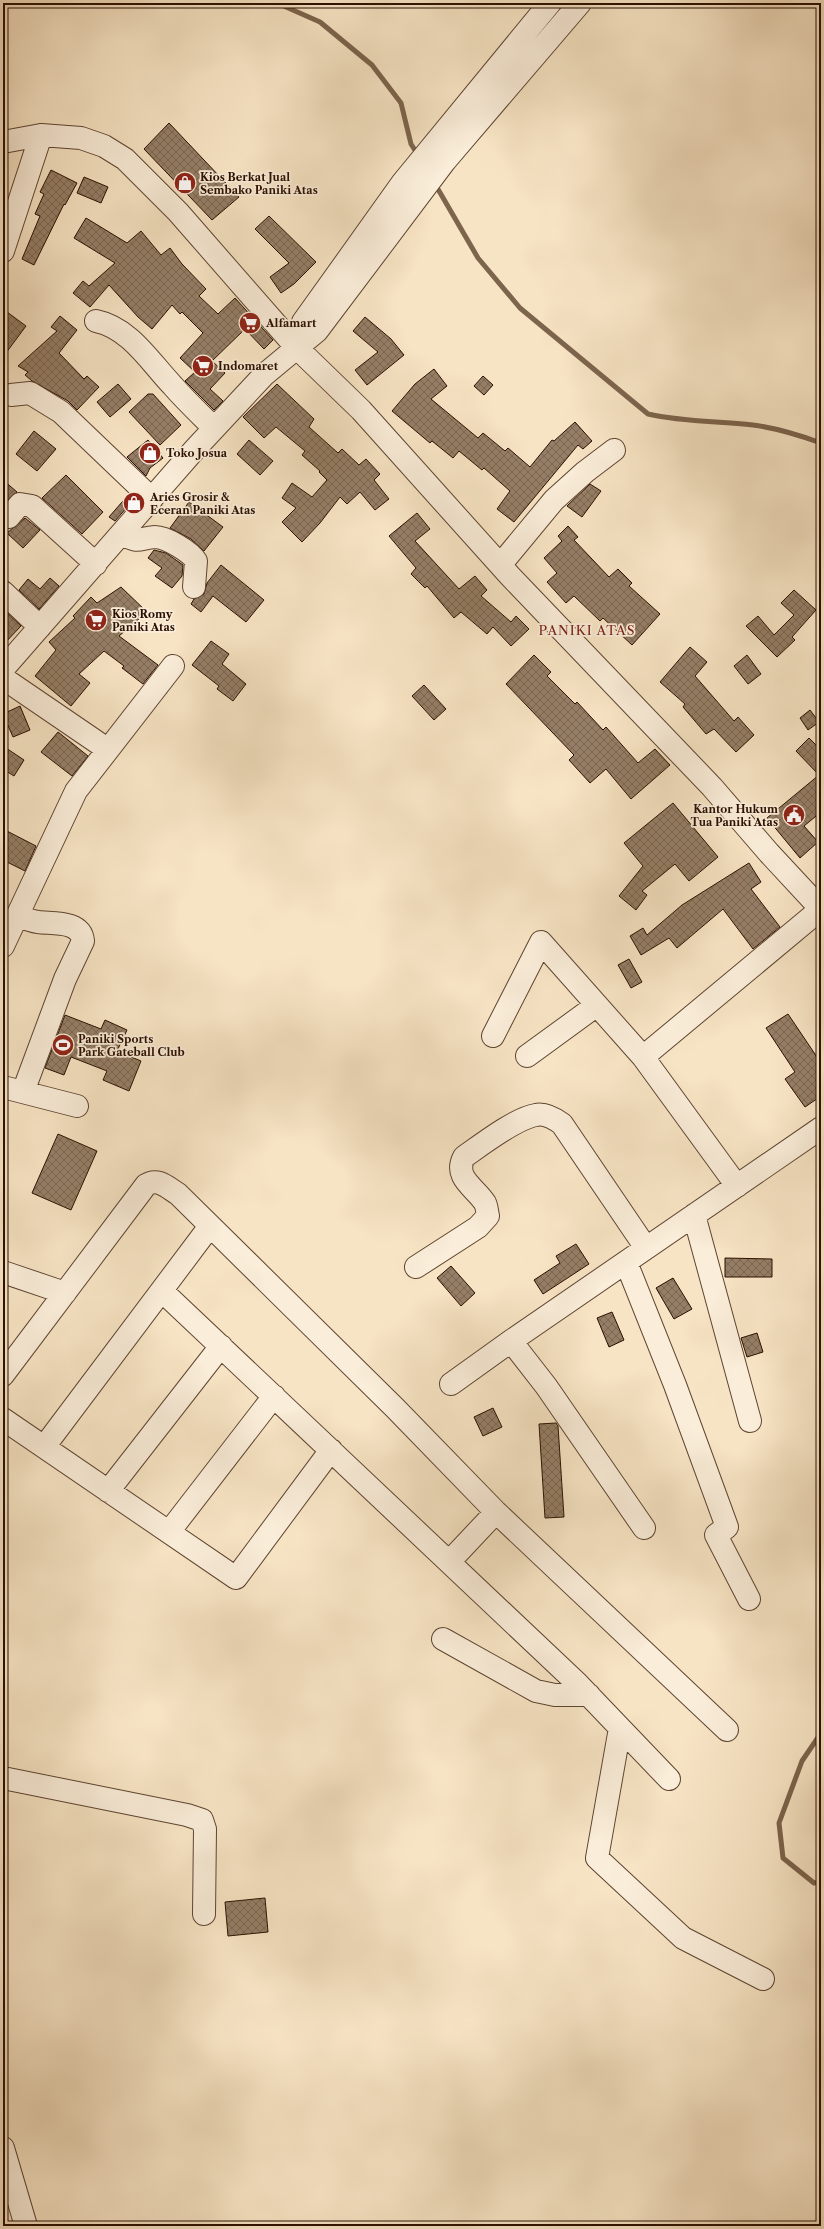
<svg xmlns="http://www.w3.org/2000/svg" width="824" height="2229" font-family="'Libre Caslon Text',serif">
<defs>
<pattern id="building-cross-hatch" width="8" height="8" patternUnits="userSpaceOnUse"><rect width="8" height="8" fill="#957e66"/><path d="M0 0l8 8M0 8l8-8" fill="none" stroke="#7a6652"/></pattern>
</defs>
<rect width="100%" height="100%" fill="#f7e4c4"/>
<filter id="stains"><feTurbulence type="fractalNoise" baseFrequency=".005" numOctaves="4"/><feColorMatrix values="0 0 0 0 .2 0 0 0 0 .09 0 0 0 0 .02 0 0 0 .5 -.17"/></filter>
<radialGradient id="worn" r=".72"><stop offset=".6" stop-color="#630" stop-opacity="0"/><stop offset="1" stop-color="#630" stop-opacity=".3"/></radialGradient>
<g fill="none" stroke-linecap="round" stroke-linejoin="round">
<path stroke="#7c644d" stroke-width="5" d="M277,3L320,22L372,65L401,103L411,144L418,155
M435,184L478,258L520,308L648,414C683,422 717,421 753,425C776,428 799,435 821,443
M821,1733L802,1761L779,1823L783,1858L814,1883L821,1882"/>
</g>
<path fill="url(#building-cross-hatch)" stroke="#2b0f00" d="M169,123L239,197L212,220L144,149Z
M51,170L77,183L65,205L64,204L34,265L22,259L40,216L35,214L44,194L40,192Z
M84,177L108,187L101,203L77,193Z
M269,216L316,262L294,284L281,293L270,277L289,263L255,229Z
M86,218L127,243L141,231L161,255L170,248L182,264L206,289L199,296L218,314L235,298L273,340L264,349L245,329L212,361L225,373L210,389L223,401L214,410L185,381L195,372L180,358L203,333L182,312L180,314L172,305L152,329L138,317L109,285L90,307L73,293L83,281L89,286L115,263L74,238Z
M3,309L26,326L3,357Z
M60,316L77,330L59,353L84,379L87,376L99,387L77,410L68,401L32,381L25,375L28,372L18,366L57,331L51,327Z
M365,317L391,339L404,355L367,385L355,370L378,352L353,331Z
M434,369L447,386L431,399L478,438L483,433L505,451L508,448L530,467L552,440L554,441L575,422L592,441L583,449L578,445L514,522L497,509L510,491L484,468L482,470L459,451L453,458L432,441L430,443L392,411L415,384Z
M483,376L493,385L484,395L474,386Z
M118,384L131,399L110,417L97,402Z
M277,384L314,419L309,427L338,453L342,449L359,465L366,459L380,474L374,480L389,499L375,510L360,492L347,504L340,497L320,523L302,542L282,522L296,508L282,498L292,483L312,497L327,480L319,472L320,471L302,455L305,451L276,427L264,438L243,417Z
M148,394H153L181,425L160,445L129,412Z
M34,431L56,449L37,471L16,454Z
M148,440L163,458L150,468L146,476L127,457Z
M249,440L273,461L260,475L237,454Z
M66,475L103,512L82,534L42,498Z
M3,480L17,492L3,505Z
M590,484L601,491L582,517L567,506Z
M129,494L134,499L115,521L109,517Z
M189,502L223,527L204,551L191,539L170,528Z
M417,513L430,529L415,541L459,589L475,576L487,590L481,596L511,622L516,616L529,629L511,646L493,627L487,634L461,612L454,618L427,586L425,588L411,574L416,568L389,536Z
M25,518L40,530L23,548L7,533Z
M568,526L578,537L574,540L609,577L618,569L632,583L629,586L660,614L632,645L603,618L600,621L574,596L566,603L547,582L557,573L544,558L562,541L558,536Z
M154,550L166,553L183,565L182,576L172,588L155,576L162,568L148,558Z
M221,565L264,600L246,622L213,596L201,612L191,604L194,599L204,594L207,583Z
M50,578L59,586L39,609L19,590L28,579L40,589Z
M121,587L147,612L119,636L158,665L143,684L122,668L124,666L104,651L79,674L90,683L71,706L35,676L56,650L49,642L75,618L73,616L91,597L97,603Z
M794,590L816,610L792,637L795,640L777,657L746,626L758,616L774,635L794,615L781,603Z
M3,609L21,626L3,645Z
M211,641L229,654L222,664L246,684L233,701L217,689L219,686L192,665Z
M690,647L707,662L695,676L734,721L738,717L754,735L736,752L714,729L706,734L683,707L685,704L660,682Z
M534,655L551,672L547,676L575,704L577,702L603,730L606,727L638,763L655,749L670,765L631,799L606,769L590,783L569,760L574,755L506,684Z
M747,655L761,674L748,684L734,666Z
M424,685L446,709L434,720L412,696Z
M20,706L30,730L13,737L3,714Z
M810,710L819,722L808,730L800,718Z
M58,732L88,756L72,776L41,752Z
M809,738L821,750V812L804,826L818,842L800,858L767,818L819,775L796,751Z
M3,746L24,760L14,776L3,769Z
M673,803L718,857L689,881L675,864L642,891L647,895L636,910L619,896L643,866L624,843Z
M3,829L36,846L25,871L3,860Z
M749,863L761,882L751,889L780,927L753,949L723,909L677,948L669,938L641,955L630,936L643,928L647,935L682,905Z
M629,959L642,982L631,988L618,965Z
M788,1014L821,1063V1096L805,1107L785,1079L795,1072L766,1028Z
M65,1015L101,1029L105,1020L127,1030L117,1051L141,1061L129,1091L103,1080L107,1071L71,1057L64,1075L45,1068Z
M58,1134L97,1151L71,1210L32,1193Z
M576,1244L589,1264L543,1294L534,1280L560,1263L556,1256Z
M725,1258L772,1259V1277H725Z
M451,1266L475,1293L461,1306L437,1278Z
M673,1278L692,1309L674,1319L656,1288Z
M612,1312L624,1340L609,1347L597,1318Z
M757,1333L763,1352L747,1357L741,1338Z
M493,1408L502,1427L483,1436L474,1417Z
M556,1423L558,1426L564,1517L545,1518L539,1424Z
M265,1898L268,1932L228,1936L225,1902Z"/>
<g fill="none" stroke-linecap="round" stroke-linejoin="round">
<g stroke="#5e4431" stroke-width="24">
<path id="minor" d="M3,142L41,135L81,138L104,146L125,159L178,212L296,347L361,410L510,576L712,787L769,853L821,909
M3,251L41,135
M96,321C130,328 150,362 173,386C186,401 200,414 214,428
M296,347L303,322L403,182L550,3
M11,395L30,393L61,412L152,499
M9,517L20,504L32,506L96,564
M122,534C139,544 139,538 155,537C166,537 191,552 196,561L194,587
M501,564L554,500L585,472L614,450
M3,592L40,627
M3,669L195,449L264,375L317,331L445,161L580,3
M3,678L107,749
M17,915C24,918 30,921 38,922C52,924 81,920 83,941L65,979L23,1092
M3,946L76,791L173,666
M493,1036L541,942L643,1057L737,1186
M527,1056L597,1005
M643,1057L821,909
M3,1087L77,1106
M694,1215L750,1421
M626,1262L675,1385L727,1527L716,1535L749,1599
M416,1267L478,1227L488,1216C487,1212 487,1207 485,1203C476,1188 453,1178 464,1157C481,1145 516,1118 536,1115C545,1113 555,1119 562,1124L646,1248
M3,1272L65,1293
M162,1291L578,1684L669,1779
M511,1341L546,1386L644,1528
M3,1375L146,1185C158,1177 168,1188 178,1194L395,1408L496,1512L727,1730
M451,1384L511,1341L821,1128
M3,1419L236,1578L331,1450
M44,1447L210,1226
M108,1491L221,1346
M169,1532L274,1396
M449,1562L496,1512
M443,1639L536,1691L555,1695H589
M620,1728L597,1858L683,1938L763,1979
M3,1778L187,1815L202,1820L205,1829L204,1914
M3,2148L26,2226"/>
</g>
<use href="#minor" stroke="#faedd9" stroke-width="22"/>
</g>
<defs>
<g id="shop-disc" transform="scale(1.15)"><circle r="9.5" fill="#8f2418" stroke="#faedd9"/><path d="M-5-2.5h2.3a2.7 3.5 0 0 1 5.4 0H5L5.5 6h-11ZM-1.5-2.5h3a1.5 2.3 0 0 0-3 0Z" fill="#fff"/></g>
<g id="supermarket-disc" transform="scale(1.15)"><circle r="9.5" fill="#8f2418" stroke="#faedd9"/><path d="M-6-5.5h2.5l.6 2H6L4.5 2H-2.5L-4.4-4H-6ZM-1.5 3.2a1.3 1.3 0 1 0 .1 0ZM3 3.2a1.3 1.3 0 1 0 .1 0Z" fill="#fff"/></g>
<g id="civic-disc" transform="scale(1.15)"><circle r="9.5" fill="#8f2418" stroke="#faedd9"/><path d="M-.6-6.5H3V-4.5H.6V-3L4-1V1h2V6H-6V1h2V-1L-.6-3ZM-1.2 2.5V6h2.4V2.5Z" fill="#fff"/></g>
<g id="stadium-disc" transform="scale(1.15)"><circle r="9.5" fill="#8f2418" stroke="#faedd9"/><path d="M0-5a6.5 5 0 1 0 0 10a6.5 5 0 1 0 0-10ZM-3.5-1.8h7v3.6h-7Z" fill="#fff"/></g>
</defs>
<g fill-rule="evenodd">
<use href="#shop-disc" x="185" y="183"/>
<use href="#supermarket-disc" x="250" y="323"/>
<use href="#supermarket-disc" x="203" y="366"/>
<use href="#shop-disc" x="150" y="453"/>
<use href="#shop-disc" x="134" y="503"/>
<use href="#supermarket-disc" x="96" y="620"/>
<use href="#civic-disc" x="794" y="815"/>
<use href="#stadium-disc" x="63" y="1045"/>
</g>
<g text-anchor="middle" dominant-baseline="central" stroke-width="3.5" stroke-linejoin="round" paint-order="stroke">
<g font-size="11" font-weight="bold" fill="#2b0f00" stroke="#faedd9" text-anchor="start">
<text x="200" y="177">Kios Berkat Jual<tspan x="200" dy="13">Sembako Paniki Atas</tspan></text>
<text x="266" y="323">Alfamart</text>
<text x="218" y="366">Indomaret</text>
<text x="166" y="453">Toko Josua</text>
<text x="150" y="497">Aries Grosir &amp;<tspan x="150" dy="13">Eceran Paniki Atas</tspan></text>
<text x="112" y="614">Kios Romy<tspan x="112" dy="13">Paniki Atas</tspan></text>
<text x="778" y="809" text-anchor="end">Kantor Hukum<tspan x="778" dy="13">Tua Paniki Atas</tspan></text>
<text x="78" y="1039">Paniki Sports<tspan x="78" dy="13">Park Gateball Club</tspan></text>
</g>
<g font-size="13" letter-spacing="1" fill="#7a1f14" stroke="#faedd9">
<text x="587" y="630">PANIKI ATAS</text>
</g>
</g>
<rect width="824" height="2229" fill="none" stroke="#f7e4c4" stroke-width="16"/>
<rect x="4" y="4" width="816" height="2221" fill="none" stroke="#2b0f00" stroke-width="2"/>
<rect x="8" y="8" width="808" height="2213" fill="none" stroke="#2b0f00"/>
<rect width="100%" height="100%" filter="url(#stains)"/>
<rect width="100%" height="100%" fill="url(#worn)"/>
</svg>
